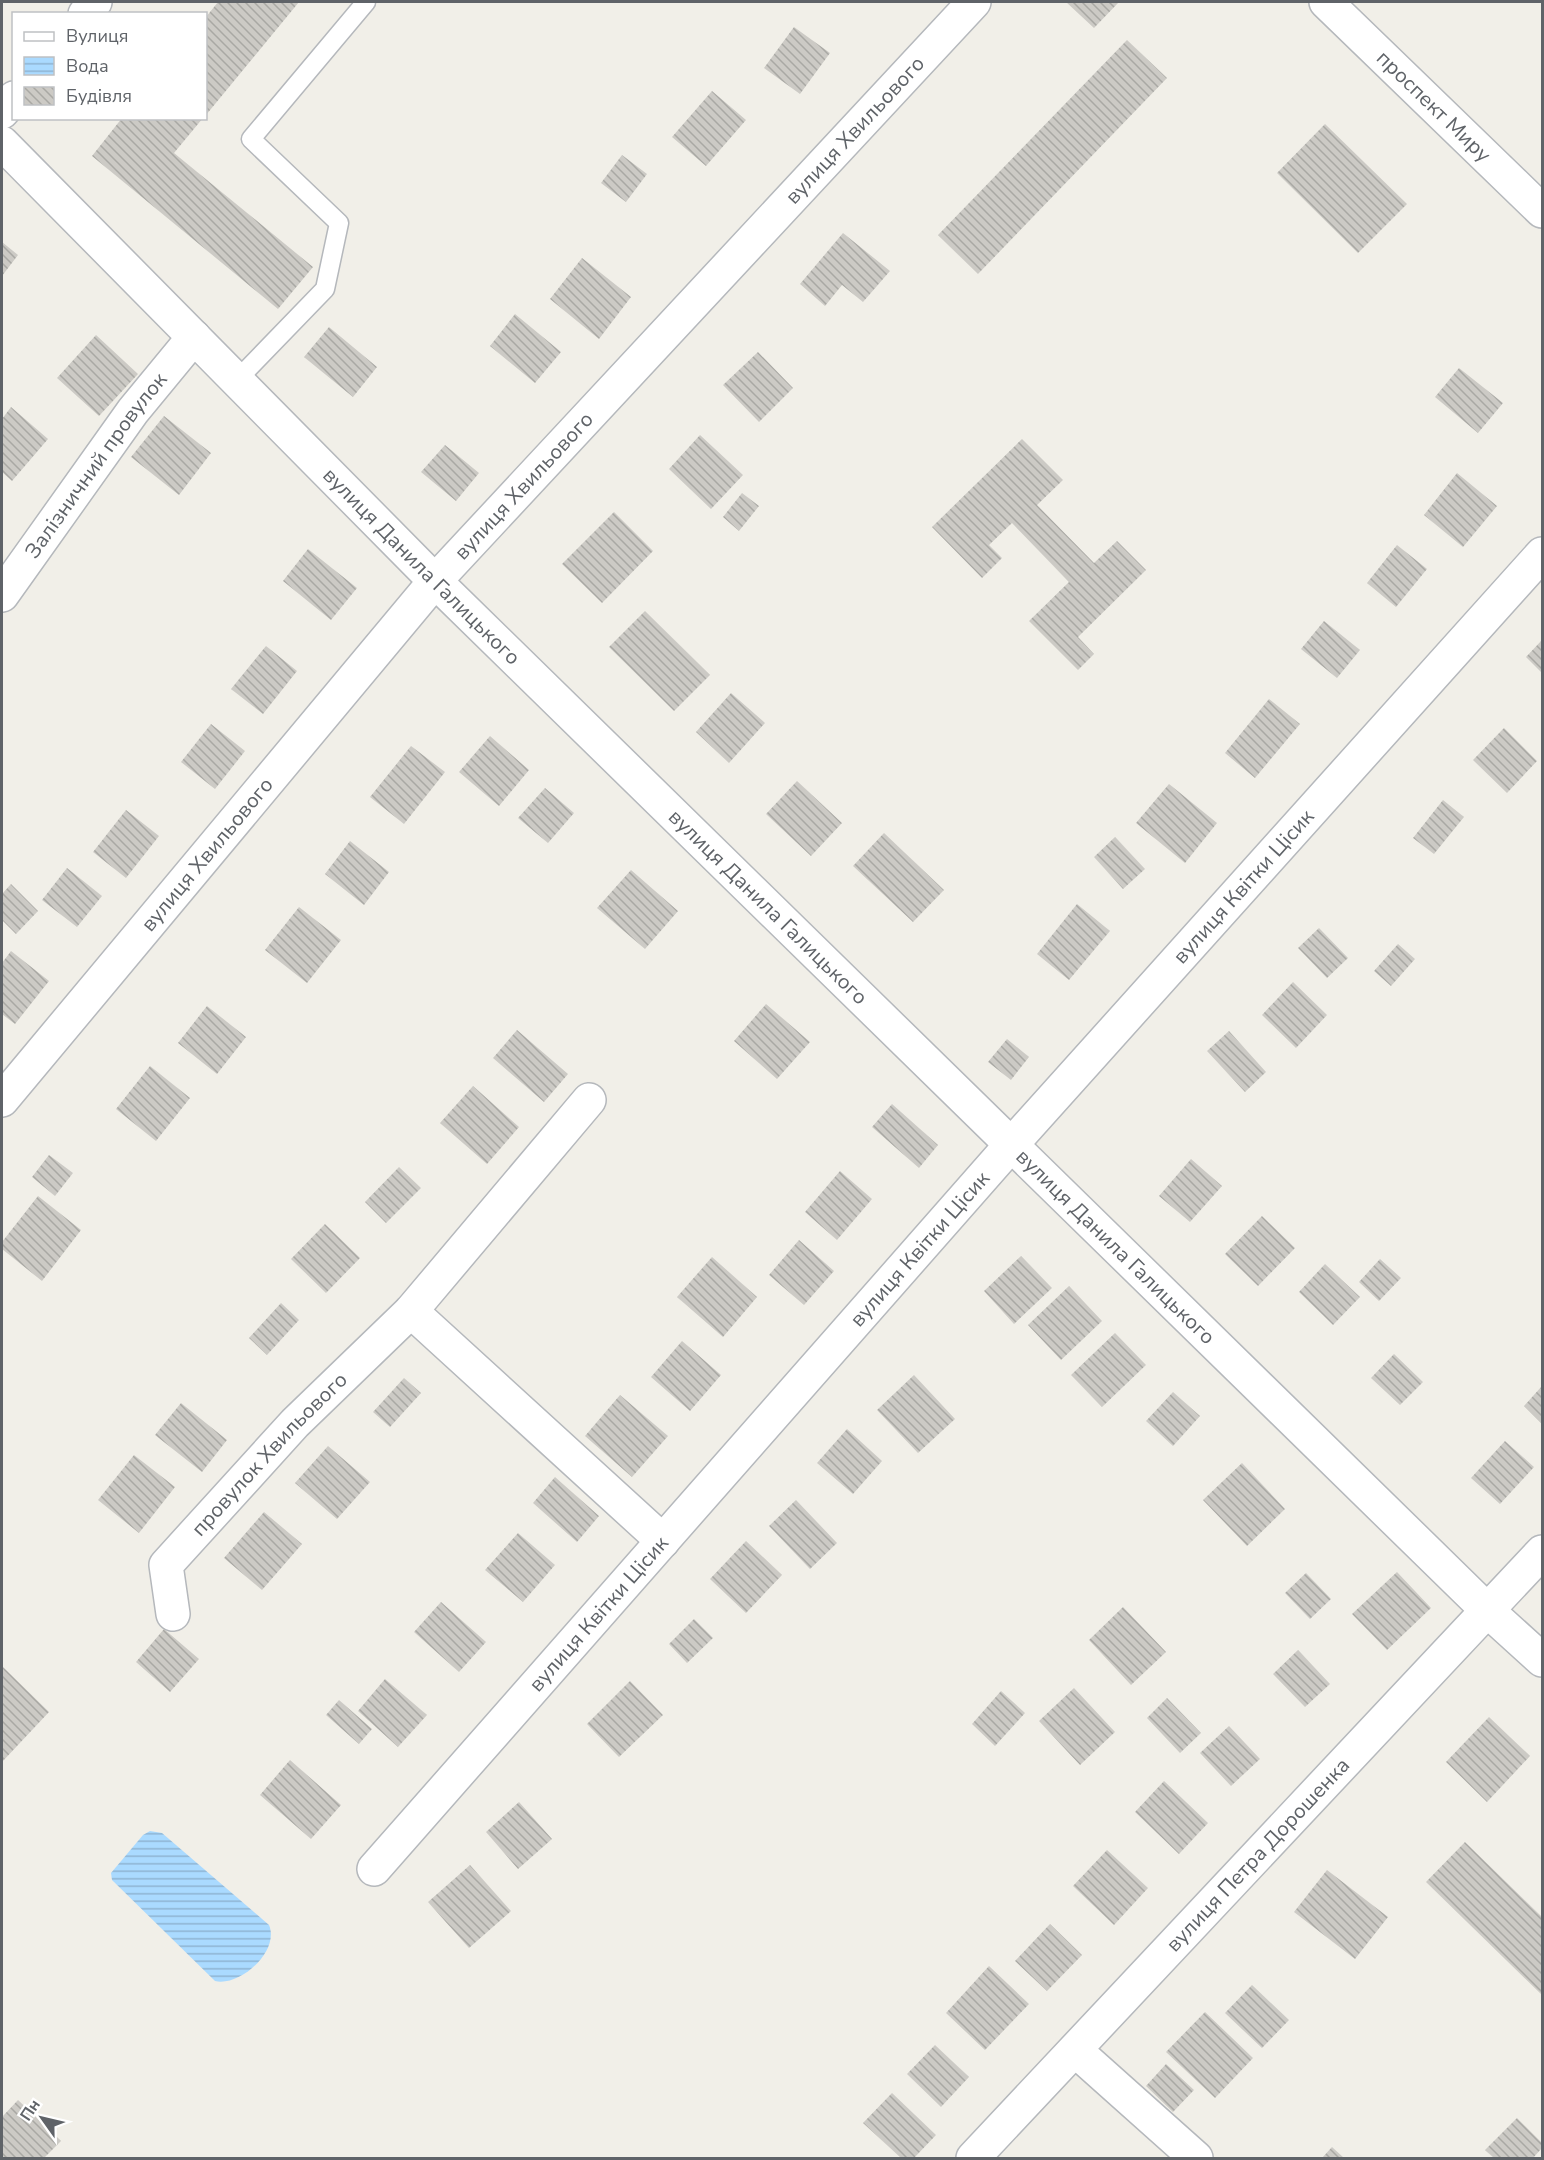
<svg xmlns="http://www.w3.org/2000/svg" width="1544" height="2160" font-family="'Nunito Sans',sans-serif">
<defs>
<pattern id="water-rules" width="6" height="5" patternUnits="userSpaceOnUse" patternTransform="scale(1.5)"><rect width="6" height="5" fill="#aadaff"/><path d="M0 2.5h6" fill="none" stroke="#8eb4d2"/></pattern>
<pattern id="building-back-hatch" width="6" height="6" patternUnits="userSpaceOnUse" patternTransform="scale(1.5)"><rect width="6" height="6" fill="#cccac5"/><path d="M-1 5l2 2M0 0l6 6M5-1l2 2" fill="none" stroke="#a9a8a4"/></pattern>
</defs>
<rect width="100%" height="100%" fill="#f1efe8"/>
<path fill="url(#water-rules)" d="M150,1831L162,1833L269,1925C280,1951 240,1987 215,1981L112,1880L111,1873L143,1835Z"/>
<path fill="url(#building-back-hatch)" d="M218,2H299L206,115V17Z
M1066,2H1119L1094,28Z
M794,27L830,53L800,94L764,68Z
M1127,40L1167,78L978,274L938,235Z
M712,91L746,120L706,166L672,137Z
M122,118H203L174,153L313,267L278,309L92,156Z
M1325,124L1407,204L1358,253L1277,173Z
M622,155L647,174L626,202L601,183Z
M843,233L890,271L863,302L842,285L825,306L800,284Z
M2,242L18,255L2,276Z
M582,258L631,297L599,339L550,299Z
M515,314L561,352L535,383L490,346Z
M329,327L377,367L353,397L304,357Z
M96,335L138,374L99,416L57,378Z
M758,352L793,388L759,422L723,385Z
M1459,368L1503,403L1478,433L1435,397Z
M11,407L48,439L12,481L2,472V419Z
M164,416L211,453L179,495L131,457Z
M700,435L743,475L711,509L669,469Z
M1022,439L1063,480L1037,505L1094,563L1117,541L1146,570L1078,637L1094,654L1078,670L1029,621L1069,582L1012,523L989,545L1002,558L982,578L932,527Z
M445,445L479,473L456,501L421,472Z
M1457,473L1497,506L1463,547L1424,515Z
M742,493L759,506L739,531L723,517Z
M614,512L653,551L602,603L562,564Z
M1397,545L1427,569L1396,607L1367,583Z
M308,549L357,588L331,620L283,581Z
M645,611L710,675L674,711L609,647Z
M1324,621L1360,650L1337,678L1301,649Z
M1542,640V673L1526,657Z
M266,646L297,671L263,714L231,689Z
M731,693L765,723L729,763L696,732Z
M1269,699L1300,724L1255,778L1225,753Z
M211,724L245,751L215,789L181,762Z
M1504,728L1537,761L1507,793L1473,760Z
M490,736L529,770L499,806L459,772Z
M411,746L445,772L404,824L370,797Z
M797,781L842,823L811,856L766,814Z
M1169,784L1217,823L1185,863L1136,823Z
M545,788L574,813L548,843L518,818Z
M1443,800L1464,817L1434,854L1413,838Z
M126,810L159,836L126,878L93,852Z
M884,833L944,890L913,922L853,866Z
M1115,837L1145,869L1123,889L1094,857Z
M350,841L389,872L364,905L325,874Z
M67,868L102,896L77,927L42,900Z
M631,870L678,911L645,949L597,908Z
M11,884L38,911L16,934L2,920V894Z
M1077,904L1110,931L1069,980L1037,954Z
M299,907L341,940L307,983L265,950Z
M1319,928L1348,958L1327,978L1298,948Z
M1398,944L1415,959L1391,986L1374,971Z
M11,951L49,981L15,1024L2,1014V963Z
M1293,982L1327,1015L1296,1048L1262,1015Z
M766,1004L810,1042L777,1079L734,1041Z
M207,1006L246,1037L217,1074L178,1043Z
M517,1030L568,1074L544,1102L493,1058Z
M1229,1031L1266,1072L1245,1092L1207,1051Z
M1007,1039L1029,1057L1011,1080L988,1062Z
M150,1066L190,1098L156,1141L116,1109Z
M473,1086L519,1127L487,1164L440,1123Z
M892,1104L938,1145L919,1168L872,1127Z
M49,1155L73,1173L55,1196L32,1177Z
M1191,1159L1222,1186L1190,1222L1159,1196Z
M399,1167L421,1188L386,1223L365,1202Z
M840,1171L872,1199L837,1240L805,1212Z
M38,1196L81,1230L42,1281L2,1249V1242Z
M1262,1216L1295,1248L1258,1286L1225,1254Z
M325,1224L360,1258L326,1293L291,1259Z
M799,1240L834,1271L804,1305L769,1275Z
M1021,1256L1052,1288L1014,1324L984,1291Z
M712,1257L757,1297L723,1337L677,1297Z
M1380,1259L1401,1278L1379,1301L1359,1282Z
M1325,1264L1360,1297L1333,1325L1299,1292Z
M1069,1286L1102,1321L1061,1360L1028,1325Z
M281,1303L299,1320L267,1355L249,1338Z
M1115,1333L1146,1365L1102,1407L1071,1375Z
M682,1341L721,1375L690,1411L651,1377Z
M1394,1354L1423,1382L1400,1405L1371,1378Z
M914,1375L955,1419L918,1453L877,1410Z
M404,1378L421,1393L390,1427L373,1412Z
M1542,1386V1424L1524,1406Z
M1173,1392L1200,1416L1173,1446L1146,1421Z
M620,1395L668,1436L632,1477L585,1436Z
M181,1403L227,1440L202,1472L155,1435Z
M847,1429L882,1461L853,1494L817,1463Z
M1505,1441L1534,1467L1500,1504L1471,1478Z
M328,1446L370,1482L337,1519L295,1483Z
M134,1455L175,1487L139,1533L98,1500Z
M1242,1463L1285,1509L1247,1546L1203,1500Z
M555,1477L599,1516L577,1542L533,1503Z
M796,1500L837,1543L810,1569L769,1526Z
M264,1512L302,1544L262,1590L224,1558Z
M518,1533L555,1565L523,1602L485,1570Z
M746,1541L782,1575L746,1613L710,1579Z
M1397,1572L1431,1608L1387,1650L1352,1614Z
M1306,1573L1331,1599L1310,1619L1285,1593Z
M441,1602L486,1642L459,1672L414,1632Z
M1123,1607L1166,1652L1131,1685L1089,1640Z
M694,1619L713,1638L687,1663L669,1644Z
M164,1629L199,1659L170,1692L136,1662Z
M1298,1650L1330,1684L1305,1707L1273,1674Z
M2,1666L49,1712L2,1762Z
M385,1679L427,1715L398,1747L358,1711Z
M630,1681L663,1715L619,1757L587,1724Z
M1074,1688L1115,1732L1080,1765L1039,1721Z
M1001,1691L1025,1713L995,1746L972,1724Z
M1167,1698L1201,1733L1180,1753L1147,1718Z
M339,1700L372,1729L359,1744L326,1715Z
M1489,1717L1530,1756L1487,1802L1446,1762Z
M1229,1726L1260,1759L1231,1786L1200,1753Z
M290,1760L341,1805L311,1839L260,1795Z
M1164,1781L1208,1823L1179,1854L1135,1812Z
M519,1802L552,1839L518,1869L486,1832Z
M1465,1842L1542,1917V1995L1426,1882Z
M1107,1850L1148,1888L1114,1925L1073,1886Z
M470,1865L511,1911L469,1948L428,1902Z
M1327,1870L1388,1917L1355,1959L1294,1912Z
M1050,1924L1082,1955L1047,1991L1015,1961Z
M989,1966L1029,2004L985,2050L946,2013Z
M1252,1985L1289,2020L1262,2048L1225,2013Z
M1205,2012L1253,2058L1215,2098L1166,2052Z
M935,2045L969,2077L941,2107L907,2074Z
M1166,2064L1194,2090L1173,2112L1146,2086Z
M892,2093L936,2135L914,2158H901L863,2123Z
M18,2100L61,2141L44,2158H2V2117Z
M1517,2118L1542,2143V2148L1533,2158H1494L1485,2150Z
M1332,2147L1344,2158H1322Z"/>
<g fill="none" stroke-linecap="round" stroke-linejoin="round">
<g stroke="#b5b8bc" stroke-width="21">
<path id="lane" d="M237,380L325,289L339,223L251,139L366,2"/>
</g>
<g stroke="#b5b8bc" stroke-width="36">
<g id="street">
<path id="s1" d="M1326,2L1542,211"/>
<path d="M85,14L95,2"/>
<path d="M2,112L14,98"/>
<path id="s2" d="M2,143L435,581L1488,1611L1542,1660"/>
<path id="s3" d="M2,595L133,411L194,337"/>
<path id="s4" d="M2,1100L435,581L974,2"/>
<path d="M411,1311L663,1541"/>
<path id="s5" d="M173,1614L166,1565L295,1423L411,1311L589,1100"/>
<path id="s6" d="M374,1869L1011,1145L1542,554"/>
<path d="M1075,2050L1196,2158"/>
<path id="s7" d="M973,2158L1542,1552"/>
</g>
</g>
<use href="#lane" stroke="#fff" stroke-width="18"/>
<use href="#street" stroke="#fff" stroke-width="33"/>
</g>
<g text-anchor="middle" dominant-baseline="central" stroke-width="4.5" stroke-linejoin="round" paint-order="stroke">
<g font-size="21" fill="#5f6368" stroke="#fff">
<text stroke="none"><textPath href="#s1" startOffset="150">проспект Миру</textPath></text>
<text stroke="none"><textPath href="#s4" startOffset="1292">вулиця Хвильового</textPath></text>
<text stroke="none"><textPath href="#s3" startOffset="160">Залізничний провулок</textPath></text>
<text stroke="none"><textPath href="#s4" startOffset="806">вулиця Хвильового</textPath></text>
<text stroke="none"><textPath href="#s2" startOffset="596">вулиця Данила Галицького</textPath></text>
<text stroke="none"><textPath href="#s4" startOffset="320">вулиця Хвильового</textPath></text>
<text stroke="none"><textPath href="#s6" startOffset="1312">вулиця Квітки Цісик</textPath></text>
<text stroke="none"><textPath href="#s2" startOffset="1082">вулиця Данила Галицького</textPath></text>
<text stroke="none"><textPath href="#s2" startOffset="1568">вулиця Данила Галицького</textPath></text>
<text stroke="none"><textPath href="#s6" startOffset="826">вулиця Квітки Цісик</textPath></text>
<text stroke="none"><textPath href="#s5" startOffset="201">провулок Хвильового</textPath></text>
<text stroke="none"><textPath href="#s6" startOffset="340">вулиця Квітки Цісик</textPath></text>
<text stroke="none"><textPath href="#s7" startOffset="416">вулиця Петра Дорошенка</textPath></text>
</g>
</g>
<rect width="1544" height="2160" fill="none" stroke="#5f6368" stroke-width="6"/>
<rect x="12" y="12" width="195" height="108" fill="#ffffff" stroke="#bfc1c3" stroke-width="1.5"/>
<rect x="24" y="32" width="30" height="9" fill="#ffffff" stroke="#bfc1c3" stroke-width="1.5"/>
<text x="66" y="42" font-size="18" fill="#5f6368">Вулиця</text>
<rect x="24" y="57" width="30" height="18" fill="url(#water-rules)" stroke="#bfc1c3" stroke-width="1.5"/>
<text x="66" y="72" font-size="18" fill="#5f6368">Вода</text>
<rect x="24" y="87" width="30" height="18" fill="url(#building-back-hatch)" stroke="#bfc1c3" stroke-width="1.5"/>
<text x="66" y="102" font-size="18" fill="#5f6368">Будівля</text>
<g transform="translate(42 2118) rotate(304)" stroke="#ffffff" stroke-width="4.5" paint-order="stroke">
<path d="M0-4.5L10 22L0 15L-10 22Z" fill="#5f6368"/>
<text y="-9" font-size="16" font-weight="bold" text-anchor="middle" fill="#5f6368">Пн</text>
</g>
</svg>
